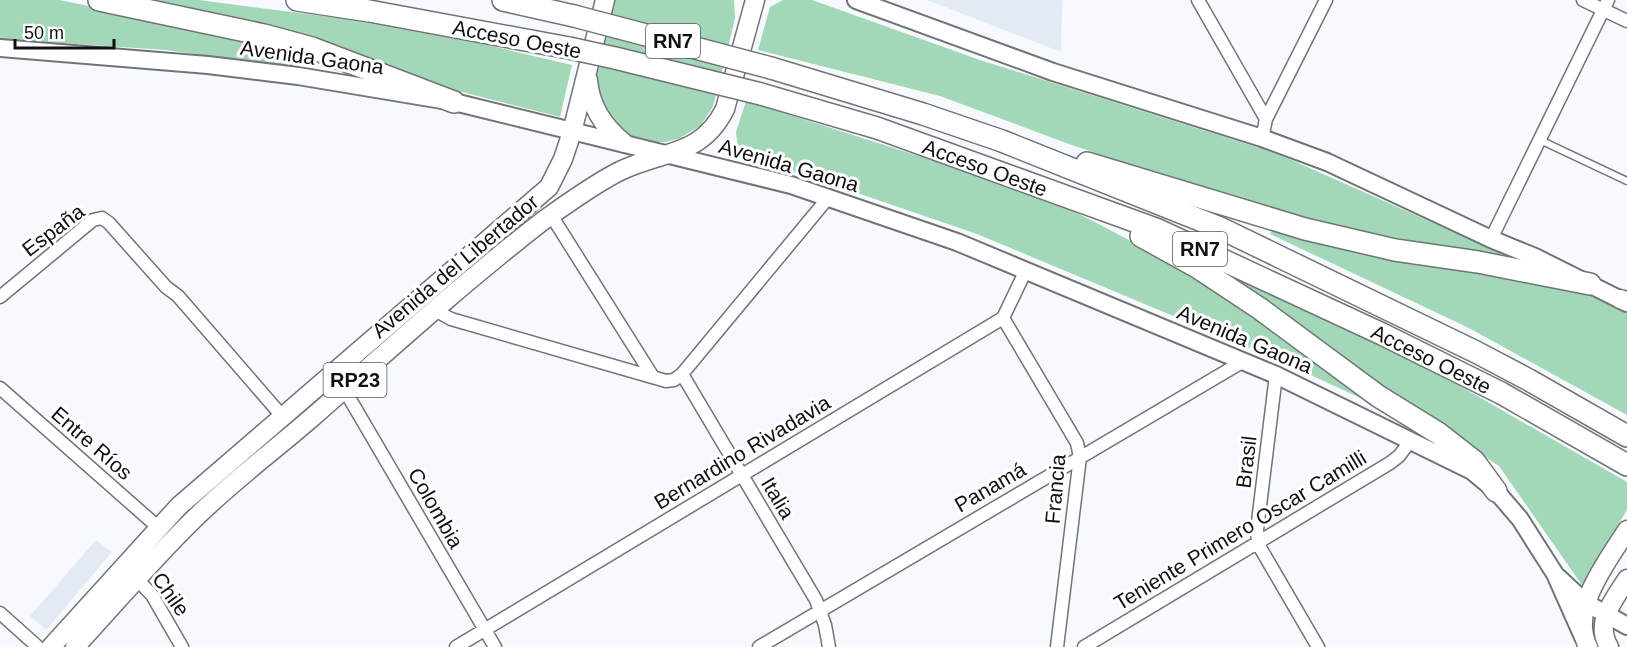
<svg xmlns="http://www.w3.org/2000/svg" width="1627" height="647" font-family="Arial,sans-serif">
<rect width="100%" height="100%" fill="#f6f9fe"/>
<path fill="#e2eaf4" d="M927,0H1062L1061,52Z
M96,540L112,552L46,630L30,616Z"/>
<path fill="#a2d7b7" d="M0,0H59L273,43L300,54L298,69L167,50L0,39Z
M128,0H199L345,19L483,44L572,65L560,117L431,84Z
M612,0H734L735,17L733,27L714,103L711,110L700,126L680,138L666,142H650L629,138L598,107L595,68Z
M783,0H812L980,60L1278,154L1501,253L1498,255L1423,244L1282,213L1208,191L1066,143L940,96L758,50L770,7Z
M746,101L1031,192C1152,244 1263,320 1367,401L1274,358L977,234L808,176L754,162L738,149L736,132Z
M1273,229L1579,290L1627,313V415L1469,328L1270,234Z
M1216,267L1369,338L1467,390L1627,482V510L1582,585L1499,466L1388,393Z"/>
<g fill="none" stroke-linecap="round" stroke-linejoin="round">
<g stroke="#707479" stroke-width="9">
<path id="lane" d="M1540,140L1627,181"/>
</g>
<g stroke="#707479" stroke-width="15">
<path id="street" d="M1198,0L1266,119
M1583,0L1627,21
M1262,138L1266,119L1326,0
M551,215L653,377
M1491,239L1608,0
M0,297L93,220L102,218L109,223L166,287L178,296L282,416
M435,310L451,319L666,381L674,380L682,374L828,198
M1003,318L1077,443L1080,457L1057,647
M682,374L816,600L825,625L829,647
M1276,375L1257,530L1258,544L1318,647
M0,388L159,528
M344,389L495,647
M133,575L152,595L182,647
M0,613L38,647
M456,647L1003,318L1026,270
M759,647L1242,362
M1084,647L1390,463L1399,456L1411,440"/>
</g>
<g stroke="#707479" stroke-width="20">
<path id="secondary" d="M856,0L1053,72L1262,138L1327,162L1491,239L1535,257L1627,303
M0,48L208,65L298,76L454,102L791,185L957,242L1276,375L1472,471L1496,491L1520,519L1555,574L1583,637
M1558,577L1586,603L1627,626"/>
</g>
<g stroke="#707479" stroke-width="21">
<path id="primary" d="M588,80C590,107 604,127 624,143
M1620,299L1627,301
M51,647L179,506L549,187L563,159L572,132L605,0
M75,647C114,605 151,561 192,521C231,482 275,450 316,414C391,348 465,281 544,220C568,203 594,184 620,171C663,150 701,157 725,109L755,0
M1588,647C1569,609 1607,562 1627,530
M1609,647C1594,622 1614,600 1627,579"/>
</g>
<g stroke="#707479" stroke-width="24">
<g id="highway">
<path d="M99,0L264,35L312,48L454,102"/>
<path d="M297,0L369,11L569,48"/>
<path d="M503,0L574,16"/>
<path d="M771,68L923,114L1002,141L1220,228L1476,352L1529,380L1627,436"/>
<path id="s1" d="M761,94L877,128L1156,229L1382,334L1501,393L1627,465"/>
<path d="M1087,163L1305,229L1395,250L1478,262L1590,284"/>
<path d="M1141,236L1197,267L1259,308L1378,396L1438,433L1474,461L1496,491"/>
</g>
</g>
<use href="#lane" stroke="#fff" stroke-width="6"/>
<use href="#street" stroke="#fff" stroke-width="12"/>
<use href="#secondary" stroke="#fff" stroke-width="16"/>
<use href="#primary" stroke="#fff" stroke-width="18"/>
<use href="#highway" stroke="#fff" stroke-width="21"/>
<g stroke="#707479" stroke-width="24" stroke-linecap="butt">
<path id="highway-bridge" d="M574,16L771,68
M569,48L615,58L761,94"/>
</g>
<use href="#highway-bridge" stroke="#fff" stroke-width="21"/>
</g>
<g text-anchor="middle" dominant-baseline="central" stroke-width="6" stroke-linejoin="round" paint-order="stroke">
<g fill="#fff" stroke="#575859" stroke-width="1.5">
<rect x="646" y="24" width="54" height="34" rx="4.5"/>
<rect x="1173" y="232" width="54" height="34" rx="4.5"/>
<rect x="323.5" y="363" width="63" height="34" rx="4.5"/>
</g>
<g font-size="20" font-weight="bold" fill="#0f1012">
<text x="673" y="41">RN7</text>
<text x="1200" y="249">RN7</text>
<text x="355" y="380">RP23</text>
</g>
<g font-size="21" fill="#0f1012" stroke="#fff">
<text transform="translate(517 39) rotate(11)">Acceso Oeste</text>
<text transform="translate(312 57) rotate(8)">Avenida Gaona</text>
<text transform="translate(789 165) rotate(16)">Avenida Gaona</text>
<text stroke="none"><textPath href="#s1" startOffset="236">Acceso Oeste</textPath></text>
<text transform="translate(53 230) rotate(-37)">España</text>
<text transform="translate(455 266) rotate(-40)">Avenida del Libertador</text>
<text transform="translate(1245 339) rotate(23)">Avenida Gaona</text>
<text stroke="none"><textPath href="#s1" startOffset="722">Acceso Oeste</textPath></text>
<text transform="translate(92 443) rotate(41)">Entre Ríos</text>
<text transform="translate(742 452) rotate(-31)">Bernardino Rivadavia</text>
<text transform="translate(1246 462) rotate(-83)">Brasil</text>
<text transform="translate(990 487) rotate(-30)">Panamá</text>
<text transform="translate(1055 489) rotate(-85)">Francia</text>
<text transform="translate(778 498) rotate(59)">Italia</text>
<text transform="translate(436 508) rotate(60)">Colombia</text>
<text transform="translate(1240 530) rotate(-31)">Teniente Primero Oscar Camilli</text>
<text transform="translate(171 594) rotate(55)">Chile</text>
</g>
</g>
<path d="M15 39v9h99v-9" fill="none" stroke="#0f1012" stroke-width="3"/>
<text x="24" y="39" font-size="18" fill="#0f1012" stroke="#ffffff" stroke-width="4.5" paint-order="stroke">50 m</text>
</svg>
